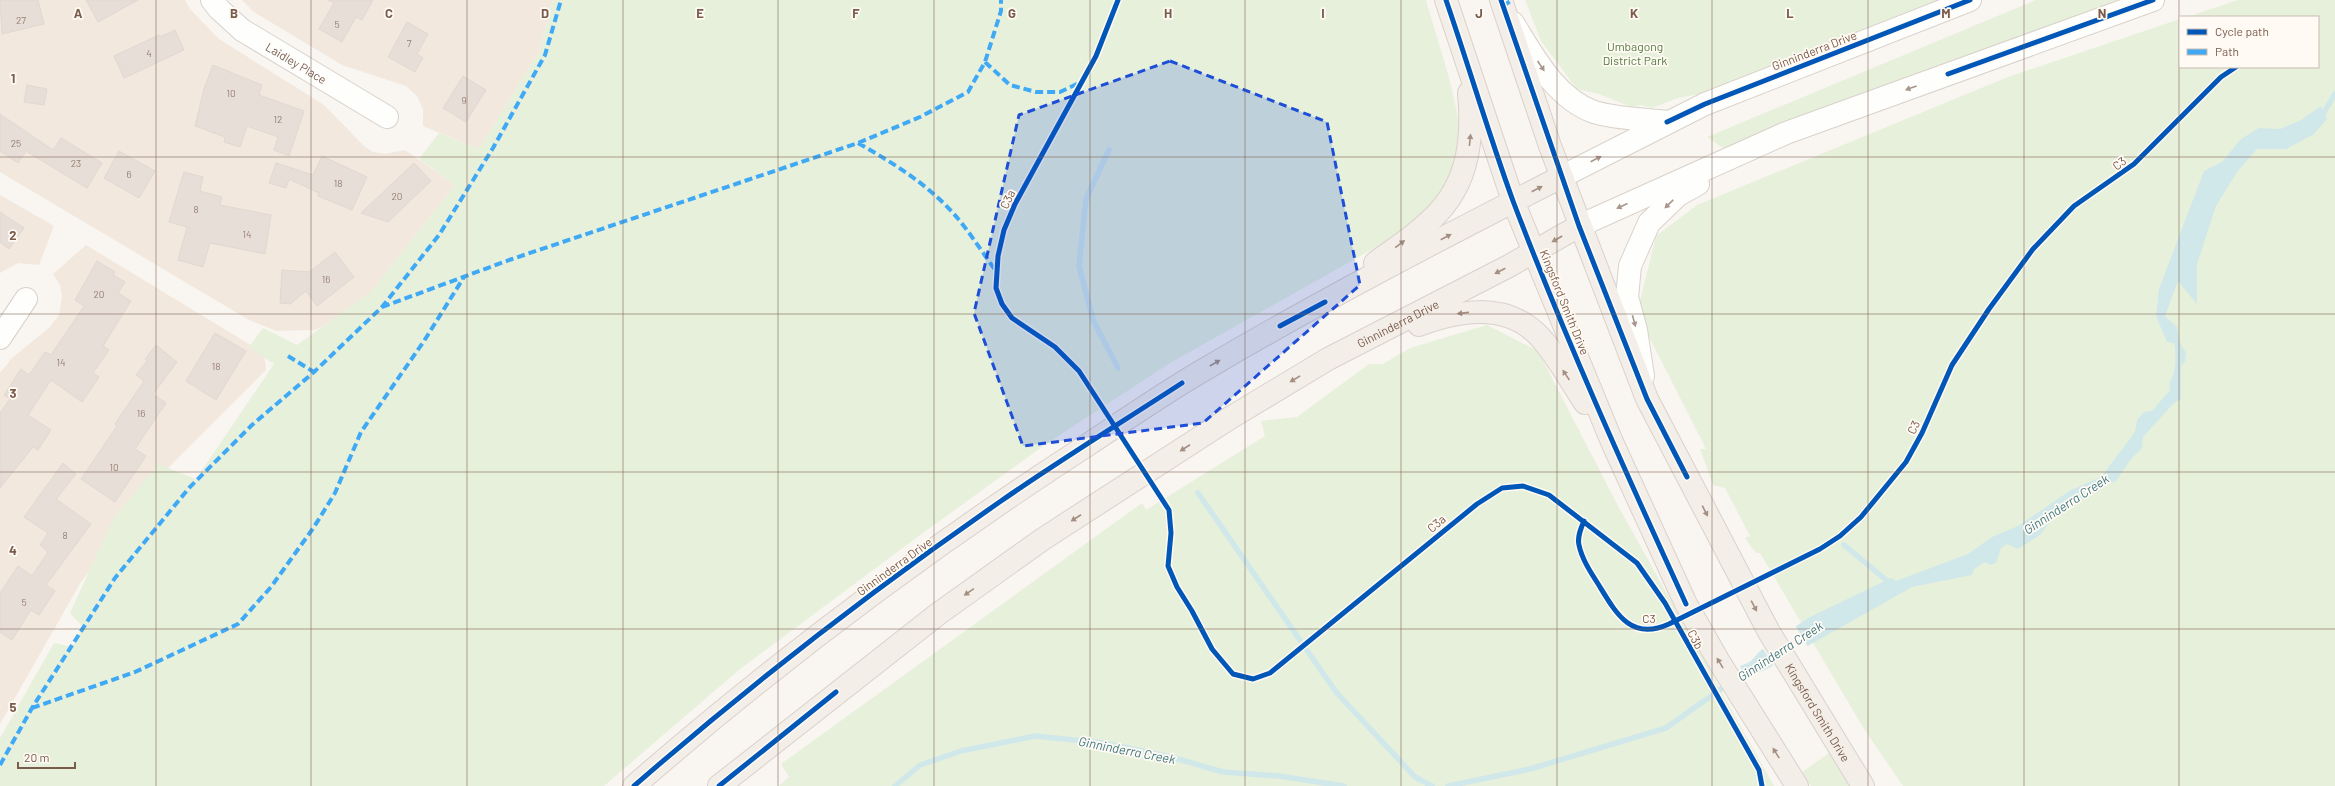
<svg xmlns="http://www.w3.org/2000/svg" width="2335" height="786" font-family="Barlow,sans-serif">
<rect width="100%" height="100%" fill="#f9f5f0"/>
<path fill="#f2e8de" d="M0,0H185L190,9L219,39L324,105L364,146L373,152L385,154L405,150L455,185L372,291L345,318L314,330L277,331L249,320L0,172Z
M242,0H553L539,52L479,149L423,126V109L417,96L406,86L342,65L254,12Z
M0,195L54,226L39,265L18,263L0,273Z
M86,245L264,353L266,370L169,467L81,582L0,724V373L12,358L50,327L59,315L62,297L60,285L53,274Z"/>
<path fill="#e7f0db" d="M553,0H1426C1437,42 1474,137 1456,176C1446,197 1428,213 1410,228L1170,363L1046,444L916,538L740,669L604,786H0V738L54,643L72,647L83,627L70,613L113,519L158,464L196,479L274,364L249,347L263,328L297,345L372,291L455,185L419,159L439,133L479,149L539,52Z
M1525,0H1950L1709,92L1678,98L1652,108L1641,105L1631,107L1599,94L1577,89L1541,41Z
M2036,0H2122L2019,40L1723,148L1707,137Z
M2238,0H2335V786H1903L1864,729L1760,553H1756L1745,538L1750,536L1725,488L1713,485L1700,449H1706L1637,313L1656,236L1697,205L2008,77L2180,19V67H2318V17H2187Z
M1487,325L1538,351L1617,504L1774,786H779L789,777L781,764L1142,503L1146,510L1265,436L1261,421L1297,417L1369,364H1383L1410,348Z
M1829,753L1851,786H1811L1802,772Z"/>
<path fill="#d0e8ea" d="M2321,106L2327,119L2314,134L2286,149H2257L2237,172L2216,206L2197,264V304L2178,281L2165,316L2177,327L2180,343L2186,353L2185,361L2181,366V399L2173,404L2143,437L2142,448L2131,459L2116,481L2100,488L2084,499L2072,501L2054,516L2040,535L2018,549L2007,544L2001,548L1996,563L1990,565L1985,562L1974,569L1972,575L1912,587L1767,669L1746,678L1740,666L1750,662L1760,651L1808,618L1891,578L1896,581L1968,554L1992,537L2018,526L2071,490L2101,477L2135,432L2137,420L2144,412L2152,411L2170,390C2168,382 2172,380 2174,372C2176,363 2176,352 2174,343L2167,342L2156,316L2159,289L2204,171L2222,162L2241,139L2259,128L2280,129L2301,120Z"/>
<path fill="#f9f5f0" d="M1795,625L1808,647L1774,667L1762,647Z"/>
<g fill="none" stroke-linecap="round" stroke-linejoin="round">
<path stroke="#d0e8ea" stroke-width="5.5" d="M2320,119L2335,94
M1109,150L1086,199L1079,266L1093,320L1118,368
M1198,493L1336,692L1415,777L1432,786
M1844,545L1892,585
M895,786L920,765L961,751L1035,736L1104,743L1171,757L1223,772L1279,776L1344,786
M1448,786L1530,769L1666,728L1728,684"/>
</g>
<path fill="#e6ded7" stroke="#e2d8d2" d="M0,0H38L44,24L2,34Z
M86,0H138L98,22Z
M328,0H373L362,20L356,17L342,42L319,29L334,3Z
M407,22L428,34L417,54L423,58L415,72L388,57Z
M175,30L184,50L124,78L114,56L159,35L160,37Z
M213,65L262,85L259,95L304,111L289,156L274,150L278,137L247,126L240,147L224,142L225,137L195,126L204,89Z
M463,76L486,90L466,122L443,108Z
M27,85L47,89L44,105L24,102Z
M0,114L53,150L61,138L102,163L87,188L26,151L18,163L0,151Z
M119,151L155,171L139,198L104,178Z
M322,156L367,177L352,210L318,196L319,193L289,179L286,188L269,183L276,163L313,175Z
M414,163L431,181L388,222L361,213Z
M184,172L203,177L200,191L222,197L220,205L271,215L265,254L210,243L203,267L178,260L187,227L169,222Z
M0,212L24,228L9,249L0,242Z
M335,252L354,277L317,306L306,291L290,304L280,303L282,270L309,272Z
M97,261L115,272L113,275L125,282L118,293L131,301L103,346L109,350L93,373L99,377L82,402L51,380L28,415L51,430L38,450L33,447L0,488V413L10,399L4,395L21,369L29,375L45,352L51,355L84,306L75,300Z
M215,333L246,351L216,400L186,381Z
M156,345L177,362L153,394L166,403L135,449L146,456L115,502L81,479L117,426L115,424L144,381L136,375L147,361L145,359Z
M63,463L76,474L56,499L91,524L46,585L55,591L39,615L31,610L12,640L0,632V593L18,566L32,576L48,552L40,545L48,533L24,517Z"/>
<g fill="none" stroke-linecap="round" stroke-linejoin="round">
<g stroke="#d7d1cb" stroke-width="24">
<g id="street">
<path id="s1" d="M212,0L219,9L242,30L387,117"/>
<path d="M0,338L26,299"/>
</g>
</g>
<g stroke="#d9d2cb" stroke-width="24">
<path id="secondary" d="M1513,23C1533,55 1555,98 1594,112C1617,119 1644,119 1667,122
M1561,177L1705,104L1970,0
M1579,226L1786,133L2153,0
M1643,376L1636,330L1627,297L1630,266L1649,223L1678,195L1698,184"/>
</g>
<g stroke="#dad1cc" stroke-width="24">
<g id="primary">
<path d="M1446,0L1513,201L1612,442L1686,604L1718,660L1797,786"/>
<path id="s2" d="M1501,0L1550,146L1647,399L1769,632L1863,786"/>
<path d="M1375,263C1391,251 1409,240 1424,226C1467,191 1474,145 1469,93"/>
<path d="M1419,325C1457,311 1503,302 1536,333C1554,350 1571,382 1585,403"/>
<path d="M634,786C777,661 930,547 1089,444C1128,418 1167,391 1207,368C1322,300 1442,238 1561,177"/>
<path id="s3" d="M719,786L938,614L1043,539L1230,418L1328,359L1509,266L1579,226"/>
</g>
</g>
<use href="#street" stroke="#fefefd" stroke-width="22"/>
<use href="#secondary" stroke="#fefefd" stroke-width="22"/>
<use href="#primary" stroke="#f3eee8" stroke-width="22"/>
<path stroke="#3fa9f5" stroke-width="4" stroke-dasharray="8 4" stroke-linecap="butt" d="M1503,6L1512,0
M985,62L1010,85L1036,92H1060L1081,82
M858,143C893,163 926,183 954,214C969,231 982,252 996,271
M382,307L512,259L858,143L920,117L968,92L985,62L1001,11V0
M288,356L314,372
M32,708L135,672L238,624L271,587L314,527L335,493L361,432L424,341L464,277
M0,765L32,708L115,578L189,488L252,425L314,372L382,307L439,235L493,148L545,55L561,0"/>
<g stroke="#fffaf3" stroke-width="8">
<path id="cycleway" d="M1118,0L1096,56L1015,204L1004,230L998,256L996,288L1002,304L1012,318L1055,347L1079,371L1169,510L1171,533L1168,566L1177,587L1192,611L1212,649L1233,674L1253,679L1270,673L1477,504L1502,488L1523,486L1549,495L1637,563L1665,603L1759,770L1762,786
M1446,0C1469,67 1489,135 1513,201C1565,338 1625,471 1686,604
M1501,0L1579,226L1647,399L1687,477
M1948,74L2153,0
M1667,122L1705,104L1970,0
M1280,326L1325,302
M1584,521C1581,528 1577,537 1579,545C1582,560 1592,574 1600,587C1617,615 1632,641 1669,624L1820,549L1840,536L1861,517L1906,462L1922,433L1952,365L1989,309L2033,249L2074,206L2134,164L2221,77L2236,67
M634,786C751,684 874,589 1001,501C1060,460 1122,422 1182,383
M719,786L836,692"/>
</g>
<use href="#cycleway" stroke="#0057b8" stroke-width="5"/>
</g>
<defs><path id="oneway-solid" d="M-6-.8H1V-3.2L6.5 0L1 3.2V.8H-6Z"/></defs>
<g fill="#a8958b">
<use href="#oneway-solid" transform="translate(1541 66) rotate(56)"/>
<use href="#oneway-solid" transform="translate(1911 88) rotate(160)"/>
<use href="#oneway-solid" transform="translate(1596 159) rotate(-27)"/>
<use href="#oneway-solid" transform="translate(1669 204) rotate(136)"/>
<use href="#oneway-solid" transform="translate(1622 206) rotate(156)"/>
<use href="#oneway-solid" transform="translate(1634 321) rotate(75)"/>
</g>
<g fill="#a48f83">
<use href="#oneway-solid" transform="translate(1470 140) rotate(-84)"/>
<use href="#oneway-solid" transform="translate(1537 189) rotate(-27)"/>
<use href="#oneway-solid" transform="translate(1446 237) rotate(-28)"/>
<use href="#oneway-solid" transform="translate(1557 239) rotate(150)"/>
<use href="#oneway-solid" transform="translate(1400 244) rotate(-37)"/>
<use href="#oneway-solid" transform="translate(1500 271) rotate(153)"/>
<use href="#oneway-solid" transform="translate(1463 313) rotate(174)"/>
<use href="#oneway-solid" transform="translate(1215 363) rotate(-30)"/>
<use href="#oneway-solid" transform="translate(1566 375) rotate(-124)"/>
<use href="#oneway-solid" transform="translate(1295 379) rotate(149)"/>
<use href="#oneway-solid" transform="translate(1185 448) rotate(147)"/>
<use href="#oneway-solid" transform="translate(1705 511) rotate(63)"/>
<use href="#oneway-solid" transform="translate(1076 518) rotate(147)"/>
<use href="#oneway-solid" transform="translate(969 592) rotate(145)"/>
<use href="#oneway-solid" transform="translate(1754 606) rotate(62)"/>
<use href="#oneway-solid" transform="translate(1720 663) rotate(-121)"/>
<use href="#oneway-solid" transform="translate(1776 753) rotate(-122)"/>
</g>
<path fill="#1d4ed8" fill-opacity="0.2" stroke="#1d4ed8" stroke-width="3" stroke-dasharray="8 5" stroke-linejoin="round" d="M1170,61L1327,122L1360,285L1203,423L1023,446L974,313L1019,115Z"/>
<path fill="none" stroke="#7a5c4d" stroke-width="1" stroke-opacity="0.55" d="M156,0V786M311,0V786M467,0V786M623,0V786M778,0V786M934,0V786M1090,0V786M1245,0V786M1401,0V786M1557,0V786M1712,0V786M1868,0V786M2024,0V786M2179,0V786M0,157H2335M0,314H2335M0,472H2335M0,629H2335"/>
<g text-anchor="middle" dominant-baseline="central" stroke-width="3.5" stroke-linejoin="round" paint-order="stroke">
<g font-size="10" fill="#977e72">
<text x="21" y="20">27</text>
<text x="337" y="24">5</text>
<text x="409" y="43">7</text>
<text x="149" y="53">4</text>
<text x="231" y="93">10</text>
<text x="464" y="100">9</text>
<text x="278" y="119">12</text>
<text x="16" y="143">25</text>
<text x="76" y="163">23</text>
<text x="129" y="174">6</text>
<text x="338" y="183">18</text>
<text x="397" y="196">20</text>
<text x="196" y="209">8</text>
<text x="247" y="234">14</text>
<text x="326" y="279">16</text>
<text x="99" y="294">20</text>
<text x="61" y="362">14</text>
<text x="216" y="366">18</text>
<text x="141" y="413">16</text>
<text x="114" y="467">10</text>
<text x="65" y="535">8</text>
<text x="24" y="602">5</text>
</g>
<g font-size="12" fill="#537a41" stroke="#fffaf3">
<text x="1635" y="46">Umbagong<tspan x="1635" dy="14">District Park</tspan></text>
</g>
<g font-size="12" fill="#7a5c4d" stroke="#fffaf3">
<text transform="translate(1814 50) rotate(-21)">Ginninderra Drive</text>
<text stroke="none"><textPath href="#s1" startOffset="106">Laidley Place</textPath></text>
<text transform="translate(2119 163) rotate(-38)">C3</text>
<text transform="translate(1007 199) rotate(-64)">C3a</text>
<text transform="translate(1565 302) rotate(68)">Kingsford Smith Drive</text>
<text stroke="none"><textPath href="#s3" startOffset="823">Ginninderra Drive</textPath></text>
<text transform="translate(1913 427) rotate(-64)">C3</text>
<text transform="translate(1436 523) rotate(-40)">C3a</text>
<text transform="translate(894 566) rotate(-36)">Ginninderra Drive</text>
<text x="1649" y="618">C3</text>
<text transform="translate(1696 639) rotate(62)">C3b</text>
<text stroke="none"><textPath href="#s2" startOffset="782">Kingsford Smith Drive</textPath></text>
</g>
<g font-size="13" font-style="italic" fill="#437c86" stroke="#fffaf3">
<text transform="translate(2066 504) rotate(-33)">Ginninderra Creek</text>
<text transform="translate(1780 651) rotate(-33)">Ginninderra Creek</text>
<text transform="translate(1127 750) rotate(11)">Ginninderra Creek</text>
</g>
</g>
<g font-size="13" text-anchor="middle" font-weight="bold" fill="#7a5c4d" stroke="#fffaf3" stroke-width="3.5" stroke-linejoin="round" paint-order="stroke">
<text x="78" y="18">A</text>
<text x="234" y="18">B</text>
<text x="389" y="18">C</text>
<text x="545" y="18">D</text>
<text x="700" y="18">E</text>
<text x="856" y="18">F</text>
<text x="1012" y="18">G</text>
<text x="1168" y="18">H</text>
<text x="1323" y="18">I</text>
<text x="1479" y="18">J</text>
<text x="1634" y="18">K</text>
<text x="1790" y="18">L</text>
<text x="1946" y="18">M</text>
<text x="2102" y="18">N</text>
<text x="13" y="83">1</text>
<text x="13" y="240">2</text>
<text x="13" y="398">3</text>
<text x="13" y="555">4</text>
<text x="13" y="712">5</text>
</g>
<rect x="2179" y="16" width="140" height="52" fill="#fffaf3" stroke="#cabbb1"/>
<rect x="2187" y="29" width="20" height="6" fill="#0057b8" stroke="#cabbb1"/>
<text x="2215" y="36" font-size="12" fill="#7a5c4d">Cycle path</text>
<rect x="2187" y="49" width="20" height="6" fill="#3fa9f5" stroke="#cabbb1"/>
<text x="2215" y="56" font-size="12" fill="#7a5c4d">Path</text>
<path d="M18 762v6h57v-6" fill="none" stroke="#7a5c4d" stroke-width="2"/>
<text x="24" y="762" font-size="12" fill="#7a5c4d" stroke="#fffaf3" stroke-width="3" paint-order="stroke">20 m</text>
</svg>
